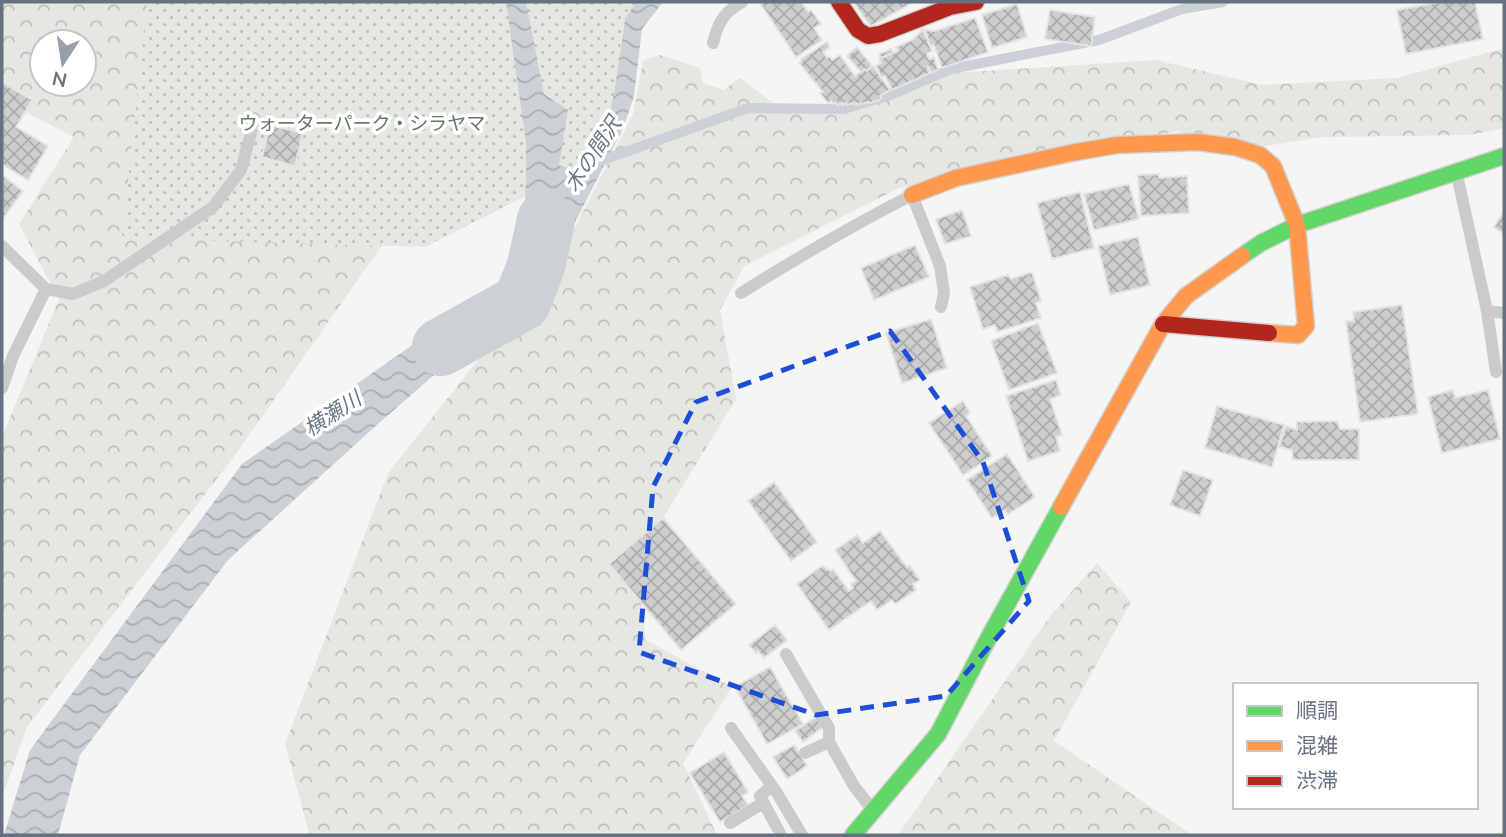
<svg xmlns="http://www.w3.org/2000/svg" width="1506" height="837" font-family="Mulish,'Noto Sans JP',sans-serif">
<defs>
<pattern id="forest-crowns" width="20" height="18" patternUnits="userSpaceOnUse" patternTransform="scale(1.75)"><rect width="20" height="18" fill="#e4e7e2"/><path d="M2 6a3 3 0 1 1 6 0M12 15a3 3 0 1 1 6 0" fill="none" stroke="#bdc0bd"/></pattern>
<pattern id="park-dots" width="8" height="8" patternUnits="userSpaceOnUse" patternTransform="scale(1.75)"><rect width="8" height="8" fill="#e4e7e2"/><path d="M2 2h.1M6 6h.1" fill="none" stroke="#bdc0bd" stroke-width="1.8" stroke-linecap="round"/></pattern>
<pattern id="water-waves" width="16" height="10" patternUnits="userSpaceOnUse" patternTransform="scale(1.75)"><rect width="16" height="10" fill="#cbd1d5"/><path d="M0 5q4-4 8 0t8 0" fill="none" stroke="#a9aeb2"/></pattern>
<pattern id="building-cross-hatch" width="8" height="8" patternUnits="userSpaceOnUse" patternTransform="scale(1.75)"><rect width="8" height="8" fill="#cdcecf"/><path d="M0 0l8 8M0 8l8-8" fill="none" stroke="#aaacad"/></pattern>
</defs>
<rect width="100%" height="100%" fill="#f5f5f4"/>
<path fill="url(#forest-crowns)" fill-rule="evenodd" d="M2,2H455L427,181L235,455L27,727L2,797V437L59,299L19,224L74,137L2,100ZM42,42H84V84H42Z
M1504,48V128L1469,135L1322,137L1226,152L1178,131L899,188L744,266L720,310L736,399L663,518L634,554L646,640L732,687L683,763L717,835H315L309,833L285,744L388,473L560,257L633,114L643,61L660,55L700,68L703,83L723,90L740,78L774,104L870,107L917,86L938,74L1156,60L1262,85L1398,78Z
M1097,563L1131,602L1054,741L1192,835H898L1051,615Z"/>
<path fill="url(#park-dots)" d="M147,2H636L624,22L614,94L609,115L575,171L425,247L122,238Z"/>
<path fill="url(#water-waves)" d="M506,2H526L544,94L568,110L559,165L574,170L609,115L614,94L625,19L636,2H663L642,29L634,96L623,129L570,232L536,286L379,423L228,560L80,755L58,835H4L30,750L242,464L497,286L522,256L526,181V142Z"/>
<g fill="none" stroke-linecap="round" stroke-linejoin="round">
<path stroke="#cbd1d5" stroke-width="10" d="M595,163L748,108L844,109L888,96L951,69L1099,40L1182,9L1223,2"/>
<path stroke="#cbd1d5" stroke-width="58" d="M441,347L522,302L536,266L546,220"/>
</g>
<path fill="url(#building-cross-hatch)" stroke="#e4e4e4" stroke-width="2" d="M763,2H801L808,12L811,10L821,24L814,28L822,40L796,57L760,3Z
M853,2H909L910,4L871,26Z
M1441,2H1475L1483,39L1406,54L1397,10Z
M1017,4L1027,37L992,48L982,15Z
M1050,10L1095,17L1091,46L1045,39Z
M975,18L988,52L942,68L934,45L930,46L925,30L935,31Z
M923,29L932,51L927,53L929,59L934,57L938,70L931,73L928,66L927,67L930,73L892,90L885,76L881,77L876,66L881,63L879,59L898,51L896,47L914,39Z
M827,42L830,47L823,52L827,58L829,56L832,60L840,55L855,76L865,69L867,71L873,66L890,90L880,96L882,98L879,100L870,103L866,102L864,104L860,103L858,105L856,103L854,105L852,103L847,105L846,103L843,105V103L837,105L836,102L833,104L831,101L828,103L820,93L823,92L799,63L802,61L801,59Z
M857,47L872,66L867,71L865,69L861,72L847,56Z
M891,49L893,53L881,58L879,54Z
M2,82L32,100L16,127L48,146L28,180L2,164Z
M270,125L303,133L295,166L262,157Z
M1159,174V178L1187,176L1189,213L1141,216L1138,175Z
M2,175L23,191L2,220Z
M1129,184L1139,219L1094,230L1084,194Z
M1080,192L1094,248L1052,259L1037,203Z
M962,210L971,236L945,244L936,219Z
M1504,211V234L1494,227Z
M1138,237L1150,285L1110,295L1098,246Z
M915,245L929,277L874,300L861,268Z
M1032,272L1041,301L1036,303L1041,318L997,332L995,325L983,329L970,287L1008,275L1011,279Z
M1402,305L1418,414L1360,422L1346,321H1354L1353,312Z
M931,319L947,368L902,383L886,333Z
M1038,323L1057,373L1009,390L991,341Z
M1056,380L1061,395L1050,399L1062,435L1056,437L1060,451L1028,461L1006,396Z
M1453,390L1455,398L1488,390L1500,439L1442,453L1428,397Z
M963,401L970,413L966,416L992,456L963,475L929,423Z
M1217,406L1284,425L1272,467L1205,448Z
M1337,421L1340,429H1359V460H1293L1292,450L1279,447L1286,426L1297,430V422Z
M1007,454L1035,497L1007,515L1005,510L992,518L967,480Z
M1183,470L1213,480L1200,516L1170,505Z
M774,482L817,542L791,561L748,501Z
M663,518L736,604L681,650L609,564Z
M880,531L907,567L909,565L920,580L913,584L916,590L895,604L892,600L877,610L871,601L829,630L797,584L822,566L831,571L833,569L849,591L853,588L851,584L856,581L835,550L857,535L863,543Z
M775,625L787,640L764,658L758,651L756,653L749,645Z
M770,667L803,724L767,744L735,687Z
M816,717L823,727L803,742L795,731Z
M794,745L807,766L787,779L773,757Z
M724,752L748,792L742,796L748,805L720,822L690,773Z"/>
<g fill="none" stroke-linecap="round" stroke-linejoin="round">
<g stroke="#d1d1d2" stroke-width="19">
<path id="fast" d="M1242,256L1261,243L1297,225L1504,156
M853,835L938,734L989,637L1061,507"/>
</g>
<g stroke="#d1d1d2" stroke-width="19">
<path id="slow" d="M912,195L956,178L1071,153L1117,145L1198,142L1235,147L1260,155L1273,166L1297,225L1306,326L1298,335L1269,333
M1061,507L1163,324L1186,296L1242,256"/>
</g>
<g stroke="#d1d1d2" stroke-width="19">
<path id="jam" d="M839,2L858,30L868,36L880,34L950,7L976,2
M1163,324L1269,333"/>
</g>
<path stroke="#cacbcd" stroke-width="12" d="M713,43C718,23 723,13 742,2
M1457,175L1487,311L1504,313
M2,246L46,289L73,294L104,281L213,207L241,170L255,118
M741,293C797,258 853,225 912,195L940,266L944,293L941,307
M1487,311L1496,372
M2,388L13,356L46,289
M786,654L829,728V742L854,786L871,808
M731,728L777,793L802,835
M805,753L829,742
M772,786L760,796L781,835
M730,823L763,803"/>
<use href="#fast" stroke="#63d668" stroke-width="16"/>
<use href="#slow" stroke="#ff974d" stroke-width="16"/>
<use href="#jam" stroke="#b3261e" stroke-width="16"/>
</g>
<path fill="none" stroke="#1d4ed8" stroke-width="5" stroke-dasharray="14 9" stroke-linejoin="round" d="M890,331L983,462L1029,601L946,696L816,715L639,652L653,487L696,402Z"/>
<g text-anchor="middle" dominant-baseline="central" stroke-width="7" stroke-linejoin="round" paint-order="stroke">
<g font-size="19" fill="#667965" stroke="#fff">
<text x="362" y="123">ウォーターパーク・シラヤマ</text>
</g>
<g font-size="21" font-style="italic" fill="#687985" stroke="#fff">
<text transform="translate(592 154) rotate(-57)">木の間沢</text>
<text transform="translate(332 413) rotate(-33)">横瀬川</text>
</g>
</g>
<rect width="1506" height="837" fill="none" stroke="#677182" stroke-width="7"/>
<rect x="1233" y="683" width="245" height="126" fill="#ffffff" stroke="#c2c6cd" stroke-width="2"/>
<rect x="1247" y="706" width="35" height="10" fill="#63d668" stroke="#c2c6cd" stroke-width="2"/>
<text x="1296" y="718" font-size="21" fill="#677182">順調</text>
<rect x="1247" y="741" width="35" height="10" fill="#ff974d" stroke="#c2c6cd" stroke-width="2"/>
<text x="1296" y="753" font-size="21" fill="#677182">混雑</text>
<rect x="1247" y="776" width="35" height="10" fill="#b3261e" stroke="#c2c6cd" stroke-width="2"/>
<text x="1296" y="788" font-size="21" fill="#677182">渋滞</text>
<g transform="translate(63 63) rotate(192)"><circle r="33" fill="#ffffff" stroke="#c2c6cd" stroke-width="2"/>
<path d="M0-5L12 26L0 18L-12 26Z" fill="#999faa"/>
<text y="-10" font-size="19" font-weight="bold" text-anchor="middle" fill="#677182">N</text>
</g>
</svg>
